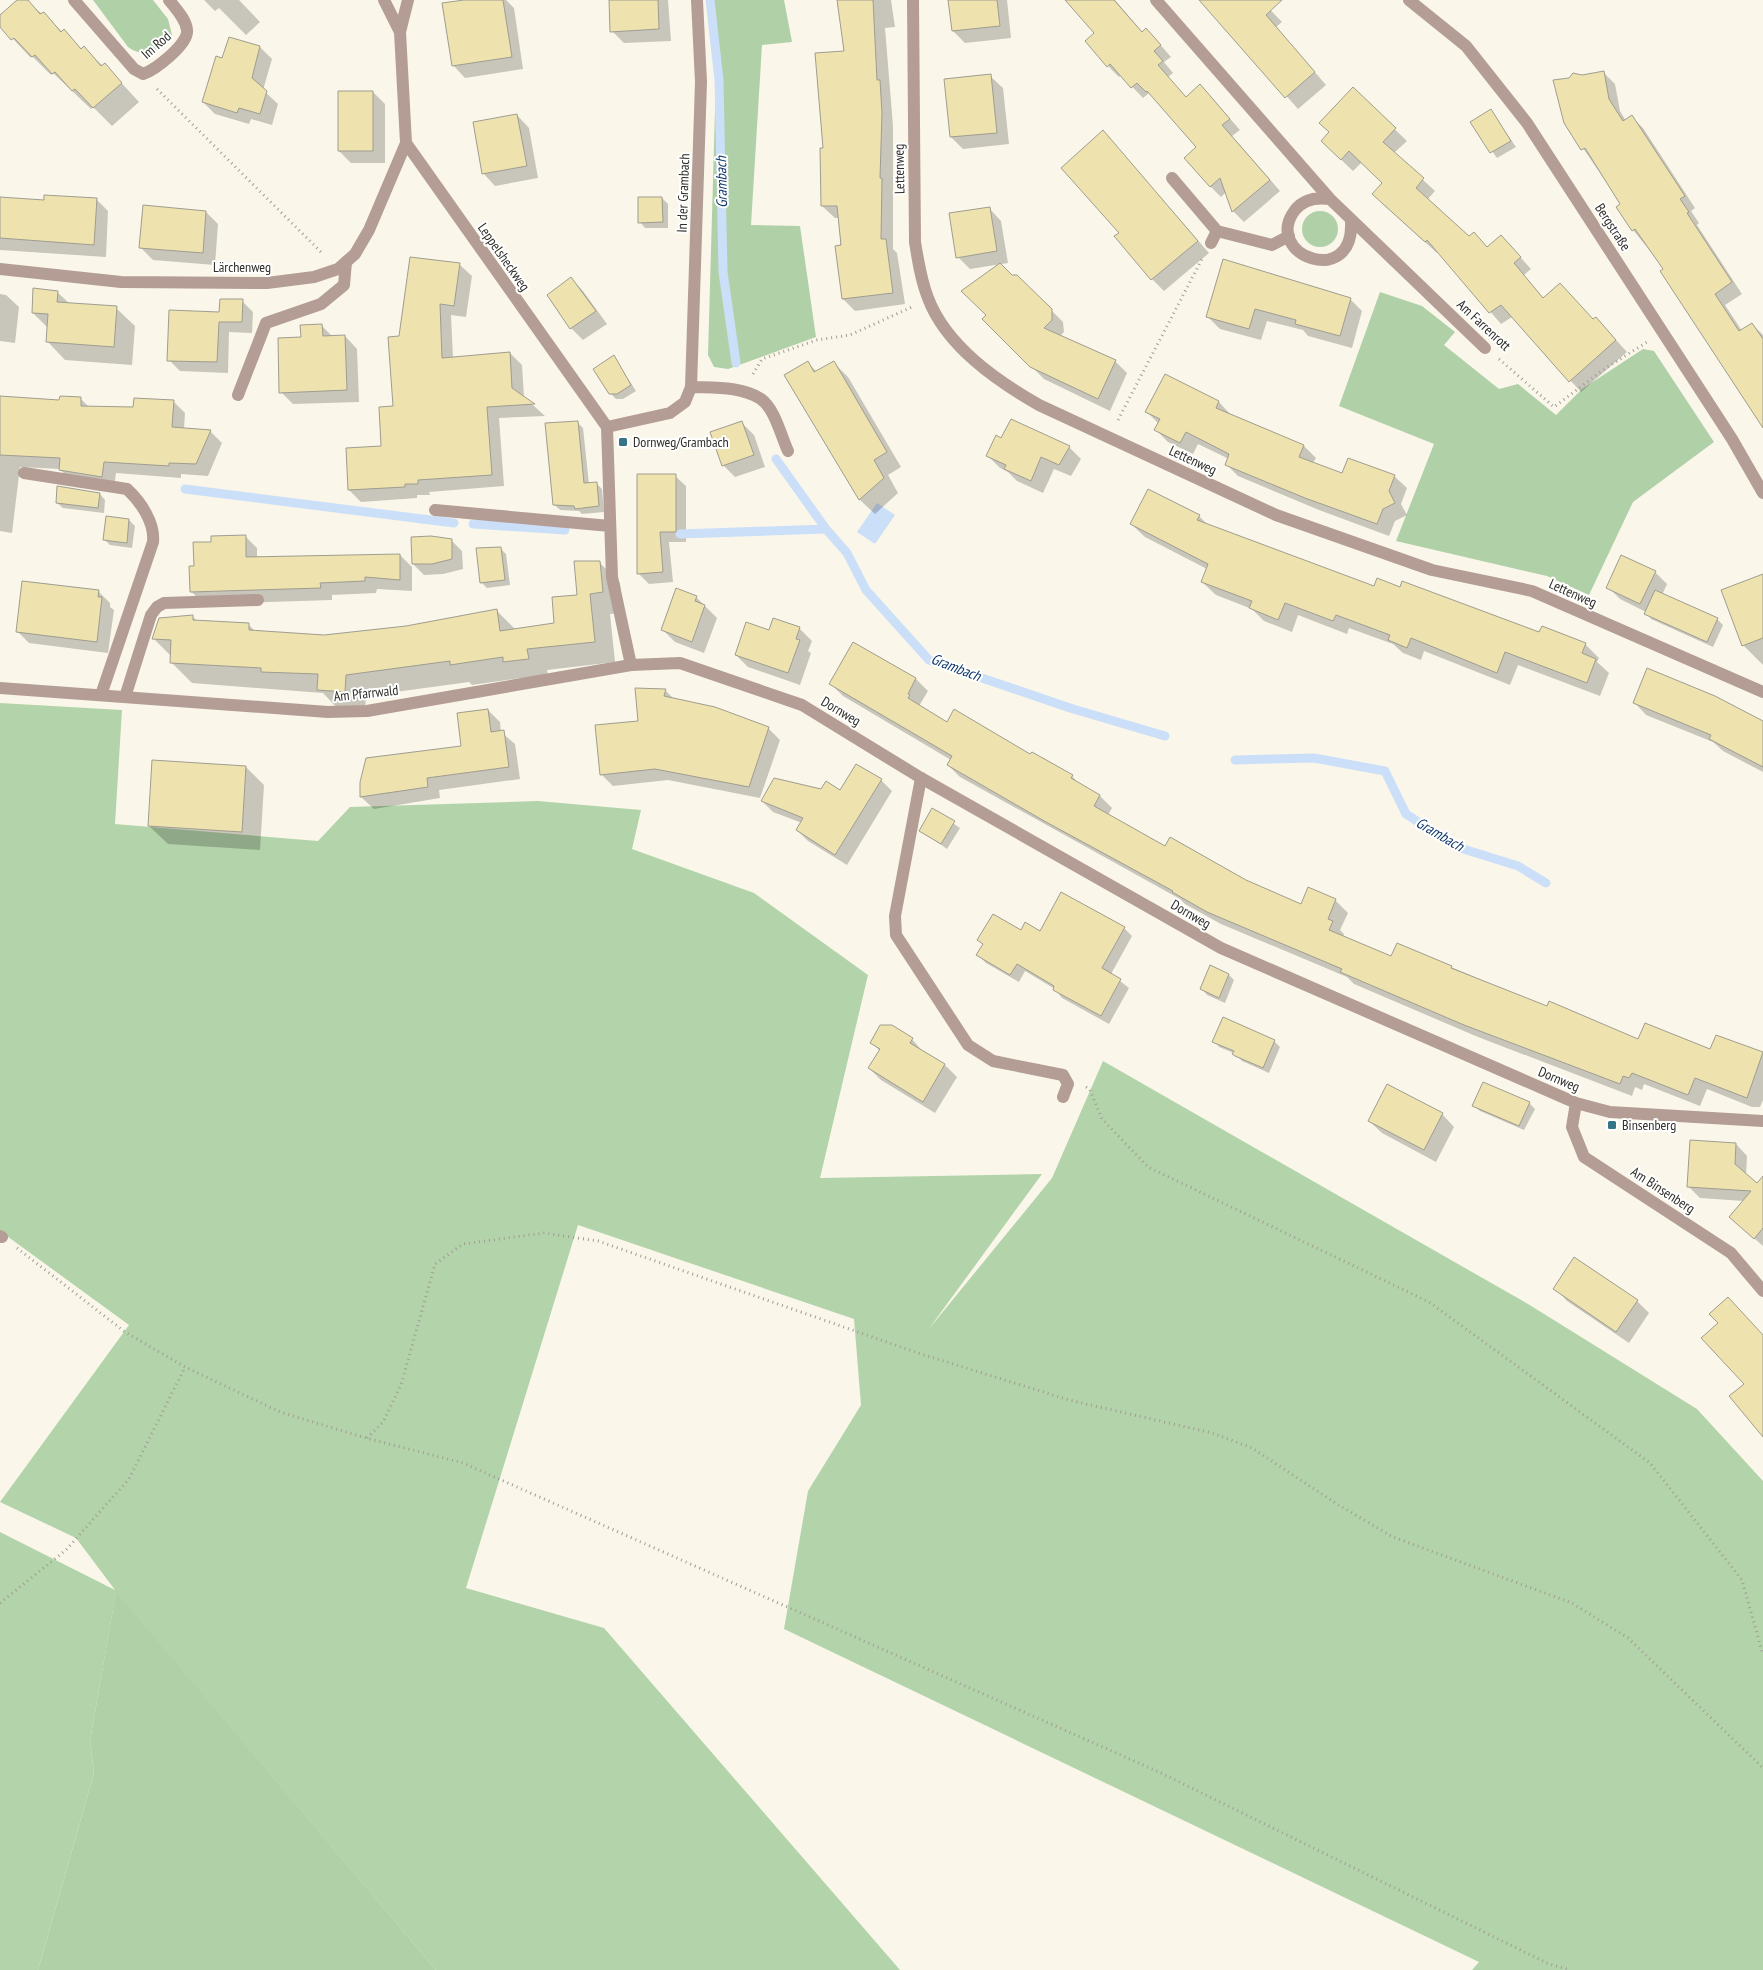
<svg xmlns="http://www.w3.org/2000/svg" width="1763" height="1970" font-family="'PT Sans Narrow',sans-serif">
<rect width="100%" height="100%" fill="#faf7ea"/>
<path fill="#b0d0a8" d="M93,0H153L168,19L172,35C163,52 144,59 128,47Z
M707,0H784L792,42L762,45L751,225L800,226L816,337L728,369L714,367L708,355L716,75Z
M1302 229a18 18 0 1 1 36 0a18 18 0 1 1-36 0Z
M1380,292L1422,306L1455,332L1444,345L1499,389L1518,384L1556,415L1582,389L1643,349L1654,351L1714,442L1633,502L1589,595L1547,576L1396,541L1434,444L1339,406Z
M116,1591L436,1970H38L94,1773L90,1741Z"/>
<path fill="#b3d4aa" d="M0,703L122,710L115,824L318,841L350,807L538,801L641,810L632,849L754,893L868,975L820,1178L1042,1174L928,1330L1052,1178L1103,1061L1528,1304L1697,1409L1763,1481V1970H1472L1479,1962L784,1629L808,1491L861,1405L854,1319L578,1225L466,1588L604,1628L900,1970H436L116,1592L90,1741L94,1773L38,1970H0V1532L115,1590L76,1538L0,1502L129,1325L0,1231Z"/>
<path fill="#ccdff8" d="M877,503L895,515L875,544L857,532Z"/>
<path fill="#0003" d="M19,0H26L82,49L84,48L103,66L105,65L139,102L112,126L93,107L91,109L53,73L51,75L32,56L31,58L0,25V17Z
M204,0H239L260,22L246,35L219,8L215,11Z
M473,0H506L514,8L523,69L465,78L453,65Z
M610,0H668L671,41L624,43L612,31Z
M839,0H891L895,27L885,28L893,126V249L897,253L905,304L855,311L843,299L839,218H835L822,206L824,149L845,53Z
M950,0H1007L1011,38L965,43L953,31Z
M1067,0H1115L1143,33L1157,41L1171,57L1164,62L1173,73L1168,77L1186,98L1211,97L1240,130L1232,136L1280,191L1244,222L1233,211L1226,192L1221,197L1210,186L1198,147L1149,93L1143,98L1121,75L1119,77L1108,66L1087,41L1096,33Z
M1202,0H1261L1282,22L1276,27L1326,85L1298,109Z
M260,47L272,59L263,90L278,104L272,125L251,119L249,124L215,114L203,102L223,60Z
M1603,72L1615,84L1620,111L1626,121L1632,117L1643,128L1695,208L1691,211L1699,223L1697,225L1742,294L1725,305L1742,331L1752,324L1763,335V426L1665,269L1633,230L1622,205L1565,122L1582,77Z
M990,76L1003,88L1009,144L963,149L951,137Z
M1353,89L1407,141L1394,153L1435,191L1428,199L1469,237L1487,248H1512L1531,269L1524,275L1544,299L1607,330L1627,352L1581,392L1512,317L1501,324L1438,251L1437,253L1385,206L1384,183L1362,162L1353,171L1334,153L1331,133Z
M373,92L385,104V163H351L339,151Z
M1491,111L1516,147L1497,158L1472,123Z
M517,115L529,128L538,178L495,186L483,173Z
M1103,132L1209,253L1164,291L1152,279L1121,233Z
M662,198L668,204V228H645L640,222Z
M0,199L45,201L96,199L108,211L106,257L0,250Z
M989,208L1001,221L1008,263L970,269L958,257Z
M206,212L218,224L215,265L153,260L141,248Z
M411,258L460,265L472,276L466,317L451,315L453,358L510,353L522,365L524,397L545,416L499,418L504,486L429,492L430,495H417V498L361,502L349,490L382,447L394,408L400,338Z
M1224,260L1350,299L1362,311L1352,348L1308,336L1303,330L1267,321L1261,340L1220,329L1208,317Z
M1011,276H1017L1063,322L1064,332L1060,336L1115,361L1127,373L1110,411L1044,379L984,319Z
M571,278L583,291L607,324L583,340L571,328Z
M57,292L70,304L116,308L135,326L132,365L65,360L47,341L48,328L33,313Z
M0,294L6,295L19,307L15,343L0,341Z
M242,301L253,312L252,333L229,332L228,373L180,371L169,360L220,313Z
M322,326L333,337L345,336L357,349L359,402L293,404L281,392L302,338Z
M614,357L636,391L623,399H616L610,393Z
M833,362L848,377L901,467L888,475L898,493L875,514L860,500L786,375L808,363L817,372Z
M1166,375L1219,402L1231,415L1304,446L1316,458L1313,463L1343,474L1394,476L1407,488L1401,504L1407,515L1395,521L1389,536L1319,510L1238,476L1226,464L1229,459L1198,444L1193,454L1168,442L1156,430L1159,424L1147,412Z
M0,397L61,401L81,399L89,407L134,409L173,401L185,413L184,429L210,431L222,443L208,476L181,474V478L116,473L114,488L72,482L60,469L20,467L12,533L0,531Z
M1011,421L1069,447L1081,459L1071,476L1054,469L1043,493L1017,481L1008,472L1000,468L988,456L1002,440Z
M577,422L583,428L589,484L596,483L602,489L604,512L582,514L579,511L560,510L554,504Z
M742,423L754,435L765,467L735,477L723,465Z
M675,476L686,486V542H669L673,582L649,584L639,574Z
M100,494L105,500L104,513L63,508L57,503Z
M1199,516L1208,525L1375,588L1585,644L1599,658L1597,662L1609,673L1600,696L1518,665L1510,685L1424,651L1421,660L1403,653L1393,644L1349,628L1347,634L1298,615L1292,632L1264,621L1252,609L1216,595L1202,582L1207,569L1145,537L1131,524Z
M129,520L135,526L132,548L110,545L104,539Z
M245,536L257,548V558L400,555L412,567V591L377,589L376,593L332,595V600L203,604L191,591L195,568L213,543Z
M451,540L462,551L463,569L443,574L424,575L413,564Z
M500,548L506,554L510,585L487,588L481,582Z
M599,562L620,583L623,613L610,614L615,662L547,670L549,679L521,678L472,685L469,682L366,696L365,712L339,710L323,693L192,683L171,662L172,657L153,638L192,616L198,622L249,625L256,632L324,637L406,627L497,611L516,630L556,624L579,596Z
M1655,572L1667,584L1662,595L1717,619L1723,625L1713,647L1651,619L1646,612L1620,599L1608,587Z
M1763,576V665L1743,645Z
M98,591L110,603V607L114,610L108,653L29,643L17,631Z
M696,597L717,618L704,653L675,642L663,630Z
M774,620L800,629L812,641L808,651L811,653L800,685L748,667L736,655L770,632Z
M854,644L916,679L928,691L919,706L947,724L1031,755L1072,776L1081,786L1100,796L1112,808L1108,815L1165,848L1302,905L1309,889L1336,901L1348,913L1340,930L1344,934L1343,937L1392,958L1451,967L1548,1008L1639,1041L1710,1051L1716,1036L1763,1053V1100L1760,1107H1752L1707,1089L1700,1106L1644,1084L1642,1090L1635,1087L1632,1096L1478,1037L1354,984L1347,977L1221,924L1185,904L1180,899L960,777L948,765L951,760L843,696L831,684Z
M665,690L675,700L715,708L769,729L780,740L760,798L668,780L613,786L601,774Z
M1634,702L1763,723V772L1723,751L1713,742L1646,715Z
M488,710L500,722L501,732L515,744L520,779L439,790L440,798L374,809L361,797V782L463,747Z
M246,767L264,785L260,850L168,844L149,826Z
M881,780L892,791L847,865L808,841L797,830L802,823L773,812L762,801L822,790L841,792Z
M933,810L960,828L947,849L921,831Z
M1124,928L1132,936L1111,974L1129,988L1109,1024L1062,998L1055,989L1025,971L1019,982L986,963L978,955L984,945L979,940L1021,932Z
M1211,967L1229,975L1234,980L1225,1003L1207,995L1202,989Z
M912,1039L923,1052L945,1065L957,1077L935,1113L881,1080L869,1068L880,1051L871,1042Z
M1214,1041H1274L1280,1047L1269,1073L1242,1061L1234,1053L1219,1047Z
M1387,1086L1442,1114L1454,1127L1436,1162L1382,1133L1369,1121Z
M1529,1103L1535,1109L1524,1130L1480,1111L1474,1106Z
M1736,1144L1747,1156L1746,1176L1763,1189V1246L1730,1217L1744,1201L1700,1198L1688,1186Z
M1555,1288L1637,1301L1649,1313L1629,1343L1567,1301Z"/>
<g fill="none" stroke-linecap="round" stroke-linejoin="round">
<path stroke="#ccdff8" stroke-width="9" d="M710,0L719,80L723,272L736,363
M776,459L826,529L847,553L866,590L929,660L1070,708L1165,736
M185,489L454,523
M473,524L565,530
M680,534L826,529
M1235,760L1314,758L1385,771L1406,814L1457,847L1518,866L1546,883"/>
</g>
<path fill="#eee2af" stroke="#9f9d90" d="M17,0H28L40,14L44,12L61,32L64,29L81,49L84,46L101,66L105,63L122,83L93,108L75,89L72,91L55,72L52,74L35,55L32,57L14,38L11,40L0,27V15Z
M464,0H503L512,57L452,66L442,3Z
M609,0H658L659,29L610,32Z
M837,0H873L877,80H880L882,113L880,178H882L881,239H886L893,293L842,299L835,246L841,245L837,206H821L820,148H823L815,53L844,51Z
M948,0H997L1000,26L952,31Z
M1065,0H1114L1142,32L1146,28L1161,45L1154,51L1163,61L1158,65L1186,97L1200,84L1230,119L1222,125L1270,180L1232,212L1220,178L1210,187L1184,158L1196,147L1147,91L1146,92L1137,83L1131,88L1110,64L1107,67L1085,41L1094,33Z
M1199,0H1282L1266,15L1315,72L1285,98Z
M229,37L260,46L252,78L267,91L260,114L239,108L237,113L202,102L216,56L222,58Z
M1604,71L1609,99L1623,121L1632,115L1685,196L1680,199L1689,212L1687,213L1732,282L1715,294L1739,331L1752,323L1763,339V428L1660,271L1663,269L1635,229L1632,231L1616,207L1620,204L1585,148L1581,150L1564,123L1553,80L1569,78L1573,73L1582,75Z
M991,74L997,133L950,137L944,79Z
M1353,87L1396,128L1383,142L1424,178L1416,188L1469,236L1474,232L1487,247L1501,235L1521,257L1514,263L1543,298L1560,283L1593,319L1596,317L1616,340L1569,382L1501,305L1489,313L1427,240L1425,242L1372,194L1382,183L1349,151L1341,160L1321,141L1329,132L1319,123Z
M338,91H373V151H338Z
M1491,109L1511,141L1490,153L1470,122Z
M517,114L527,166L482,174L473,122Z
M1103,130L1198,241L1151,280L1114,236L1119,233L1061,168Z
M44,195L97,198L94,245L0,238V197L44,200Z
M638,197H662L663,222L638,223Z
M143,205L206,211L203,253L139,248Z
M990,207L997,251L956,258L949,213Z
M410,257L460,263L454,306L440,304L442,358L510,352L512,388L535,404L487,407L492,475L418,480V484H405V487L348,490L346,448L381,446L379,407L393,406L388,337L399,336Z
M1223,259L1351,298L1340,336L1295,324L1296,320L1255,309L1249,329L1206,317Z
M1000,263L1012,275H1017L1052,309V320L1044,328L1116,360L1098,399L1030,367L982,319L986,315L961,291Z
M571,277L596,311L570,329L547,295Z
M33,288L58,291L57,302L117,306L114,347L46,342L48,314L32,313Z
M220,299H243L242,322H219L217,362L167,361L169,310L219,312Z
M322,324L323,336L345,335L347,390L279,393L278,338L301,337L300,325Z
M614,355L631,385L617,394H609L593,369Z
M808,361L814,372L834,361L887,452L874,460L884,478L859,500L784,375Z
M1165,374L1219,401L1216,408L1304,445L1299,457L1342,473L1348,458L1395,475L1389,491L1395,503L1383,509L1377,524L1305,498L1225,465L1229,454L1186,432L1180,443L1154,430L1160,419L1145,412Z
M0,396L59,400L60,396L81,397V406L133,407L134,398L174,400L172,427L211,430L196,464L169,463V466L104,462L102,477L59,470L60,458L0,455Z
M1011,419L1070,446L1059,465L1041,457L1031,481L1004,469L1006,465L986,456L996,435L1001,438Z
M578,421L584,483L597,482L599,506L575,509L574,506L553,505L545,423Z
M742,421L754,455L722,466L710,432Z
M637,474H676V532H660L663,572L637,574Z
M57,486L100,493L98,508L56,503Z
M1148,489L1200,515L1197,520L1374,586L1377,578L1400,587L1402,581L1539,632L1542,626L1586,643L1582,653L1596,659L1587,683L1505,652L1497,673L1411,638L1407,648L1388,640L1390,635L1336,615L1333,621L1285,603L1278,620L1249,608L1252,601L1201,582L1208,564L1130,524Z
M106,516L129,519L127,543L103,540Z
M246,535V557L400,554V580L365,577V581L320,583L321,588L190,592L189,566H194L193,542H211V536Z
M431,536L452,539V559L432,564H412L411,537Z
M501,547L505,580L480,583L476,548Z
M1621,555L1656,571L1640,604L1606,588Z
M574,561H600L603,592L590,594L595,642L527,649L529,659L503,662V657L450,665V661L346,675L345,692L317,690L318,674L261,672V668L170,663L171,640L152,639L159,618L193,615V620L249,623V630L324,635L406,626L497,609L500,631L554,623L552,597L577,595Z
M1763,574V638L1742,646L1721,590Z
M22,581L99,590L98,597H102L97,642L16,632Z
M676,588L697,596L695,601L705,605L692,642L661,630Z
M1655,590L1718,618L1707,642L1644,614Z
M773,618L800,627L796,639L800,640L788,673L735,655L746,622L769,630Z
M853,642L916,678L908,694L910,695L908,698L947,722L954,709L1030,754L1032,752L1073,775L1071,778L1100,795L1094,806L1165,846L1170,837L1246,880L1301,904L1308,887L1336,899L1328,919L1333,921L1329,930L1391,956L1397,943L1452,966L1451,968L1547,1006L1549,1001L1638,1039L1645,1023L1710,1049L1716,1035L1763,1052L1747,1098L1695,1078L1688,1095L1632,1073L1629,1078L1623,1076L1620,1084L1464,1025L1340,972L1342,969L1207,912L1172,892L1173,891L1046,822L947,765L952,756L829,684Z
M1647,668L1715,696L1763,721V767L1709,739L1711,735L1633,703Z
M635,688L666,689L664,696L715,707L769,727L749,787L655,769L600,775L595,725L638,721Z
M488,709L491,732L504,730L509,767L427,778L428,787L360,797V782L366,758L461,746L457,713Z
M152,760L246,766L242,832L148,826Z
M856,764L882,779L835,855L796,830L803,818L761,801L774,778L821,789L826,781L840,790Z
M932,808L955,821L941,844L919,831Z
M1061,892L1125,927L1102,968L1121,979L1101,1016L1053,990L1054,986L1017,964L1010,975L976,955L983,944L977,940L993,914L1021,930L1025,922L1040,931Z
M1210,965L1229,974L1219,998L1200,989Z
M1223,1017L1275,1040L1263,1068L1235,1056L1232,1054L1234,1051L1212,1042Z
M880,1025H892L913,1038L910,1043L945,1064L923,1102L868,1068L880,1049L870,1043Z
M1483,1082L1530,1102L1519,1126L1472,1106Z
M1387,1084L1443,1113L1424,1150L1368,1121Z
M1690,1140L1736,1143L1735,1164L1757,1183L1763,1176V1228L1754,1239L1729,1217L1751,1191L1687,1187Z
M1574,1257L1638,1300L1616,1332L1553,1289Z
M1728,1297L1763,1335V1437L1729,1396L1744,1384L1701,1338L1718,1323L1709,1314Z"/>
<g fill="none" stroke-linecap="round" stroke-linejoin="round">
<path stroke="#9f9d94" stroke-width="3" stroke-dasharray="1 4" stroke-linecap="butt" d="M157,89L323,254
M1499,359L1554,407L1603,370L1647,342
M753,374L762,359L817,340L850,335L912,307
M1118,420L1202,259
M1086,1087L1090,1090L1102,1119L1148,1167L1429,1302L1650,1463L1742,1580L1763,1655
M17,1248L125,1332L185,1367L280,1412L366,1438L463,1463L1159,1772L1549,1964L1570,1970
M367,1438L383,1422L401,1385L435,1264L463,1244L544,1233L598,1241L918,1353L1069,1400L1212,1433L1252,1448L1337,1504L1393,1537L1572,1603L1628,1638L1763,1768
M0,1603L66,1550L129,1479L185,1367"/>
<path stroke="#b49d95" stroke-width="12" d="M238,395L266,323L321,304L344,285L346,262
M125,697L151,615L157,607L164,603L258,600
M921,778L895,916L896,935L968,1045L993,1061L1063,1075L1068,1084L1063,1097
M0,1236L2,1237"/>
<path stroke="#b49d95" stroke-width="12" d="M74,0L134,69L143,74C155,70 189,44 187,30C186,19 176,9 169,0
M384,0L400,32L406,143L607,427L612,577L631,665
M913,0L915,242C918,261 921,280 928,298C946,346 997,381 1039,405L1276,515L1432,570L1532,591L1763,692
M1156,0L1330,199L1485,348
M1409,0L1466,46L1527,123L1732,439L1763,493
M400,32L408,0
M1172,178L1217,231L1272,245L1289,236
M1330,199C1316,197 1304,199 1295,210C1261,255 1355,290 1351,221
M1211,243L1217,231
M0,269L121,282L267,283L314,277L338,269L355,254L369,230L406,143
M691,387C713,388 741,386 761,399C775,409 781,436 788,451
M607,427L670,413L685,402L691,387L701,82L697,0
M24,473L127,489C141,502 155,523 153,542L101,695
M435,510L610,526
M0,688L328,712L367,711L631,665L680,663L802,705L921,778L1221,948L1576,1103L1610,1112L1763,1121
M1576,1103L1572,1127L1584,1157L1731,1253L1763,1291"/>
</g>
<g fill="#357388" stroke="#fff" stroke-width="2">
<rect x="618" y="437" width="10" height="10" rx="2.5"/>
<rect x="1607" y="1120" width="10" height="10" rx="2.5"/>
</g>
<g text-anchor="middle" dominant-baseline="central" stroke-width="4" stroke-linejoin="round" paint-order="stroke">
<g font-size="14" fill="#2e2d28" stroke="#fff">
<text transform="translate(156 45) rotate(-41)">Im Rod</text>
<text transform="translate(899 169) rotate(-91)">Lettenweg</text>
<text transform="translate(683 193) rotate(-88)">In der Grambach</text>
<text transform="translate(1613 227) rotate(57)">Bergstraße</text>
<text transform="translate(504 257) rotate(55)">Leppelsheckweg</text>
<text x="242" y="267">Lärchenweg</text>
<text transform="translate(1484 325) rotate(43)">Am Farrenrott</text>
<text transform="translate(1193 460) rotate(25)">Lettenweg</text>
<text transform="translate(1573 593) rotate(24)">Lettenweg</text>
<text transform="translate(366 693) rotate(-6)">Am Pfarrwald</text>
<text transform="translate(841 711) rotate(31)">Dornweg</text>
<text transform="translate(1191 914) rotate(30)">Dornweg</text>
<text transform="translate(1559 1079) rotate(23)">Dornweg</text>
<text transform="translate(1663 1190) rotate(33)">Am Binsenberg</text>
</g>
<g font-size="14" fill="#2e2d28" stroke="#fff" text-anchor="start">
<text x="633" y="442">Dornweg/Grambach</text>
<text x="1622" y="1125">Binsenberg</text>
</g>
<g font-size="15" font-style="italic" fill="#0f386a" stroke="#fff">
<text transform="translate(721 182) rotate(-91)">Grambach</text>
<text transform="translate(956 667) rotate(21)">Grambach</text>
<text transform="translate(1440 834) rotate(30)">Grambach</text>
</g>
</g>
</svg>
